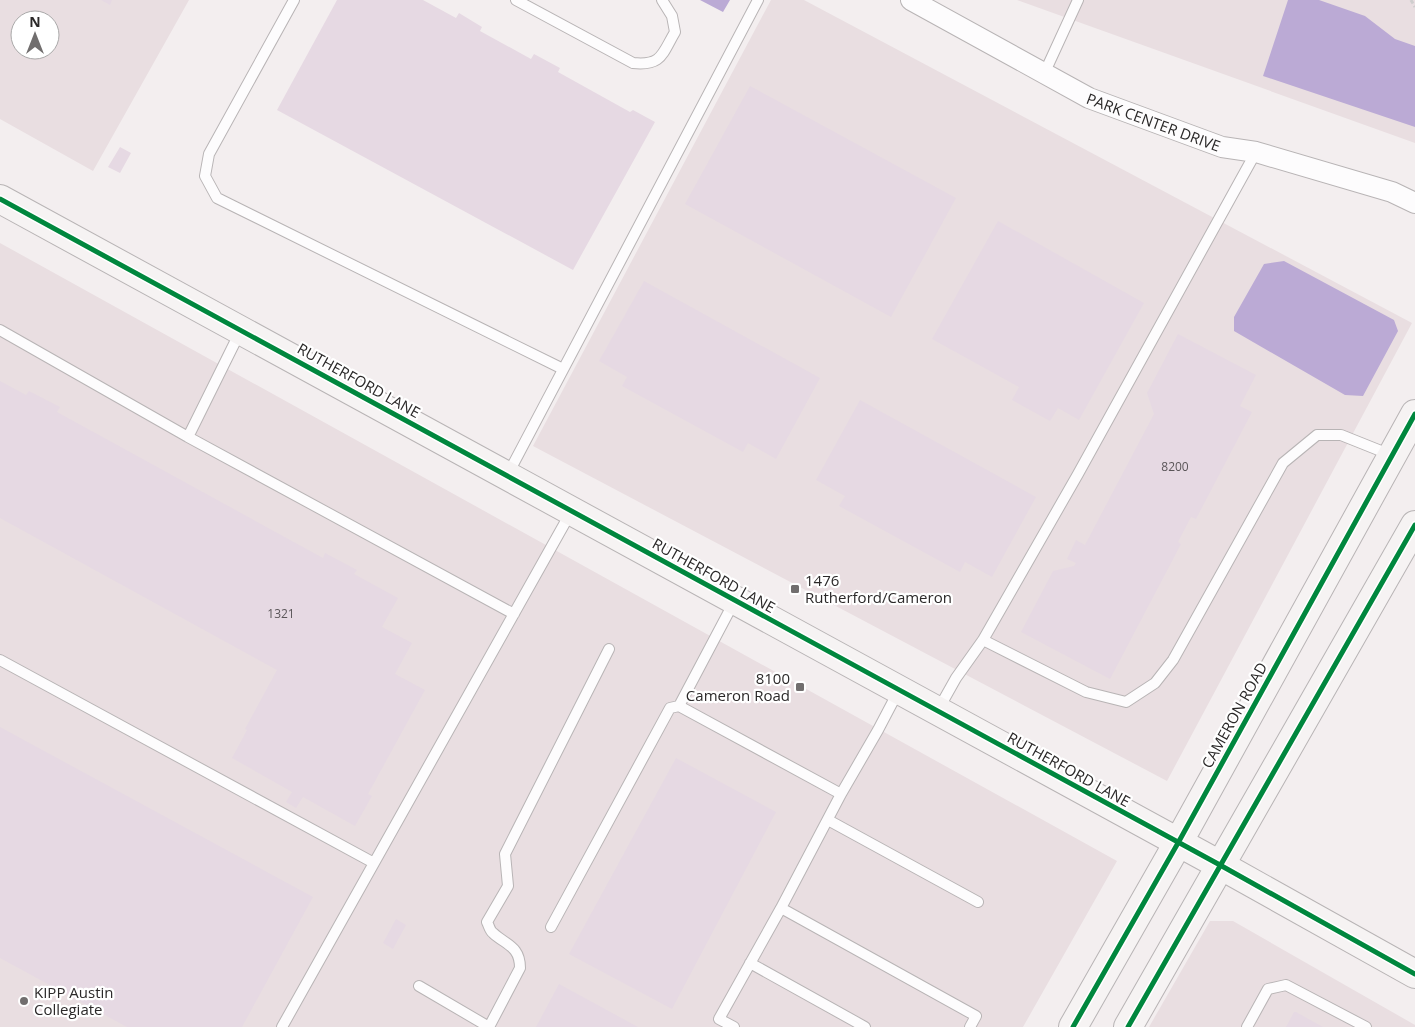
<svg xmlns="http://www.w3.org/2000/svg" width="1415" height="1027" font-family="'Open Sans',sans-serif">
<rect width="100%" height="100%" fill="#f3eeef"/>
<path fill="#e9dee1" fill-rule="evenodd" d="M0,0H189L93,171L0,119ZM20,20H50V50H20Z
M771,0H804L1412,323L1167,781L533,446Z
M1017,0H1415V143Z
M0,243L1117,861L1023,1027H0Z
M1210,921H1233L1415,1025V1027H1149Z"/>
<path fill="#bbaad5" d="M700,0H730L723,12Z
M1288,0H1319L1365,16L1395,39L1415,46V127L1263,76Z
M1284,261L1394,320L1398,331L1363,396L1345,395L1234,331V317L1264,264Z"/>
<path fill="#e6d9e3" d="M101,0H112L110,5Z
M337,0H423L456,18L459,13L482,27L480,31L531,59L534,54L560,68L558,72L630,112L633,110L655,122L573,270L277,110Z
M750,86L956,198L891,317L685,204Z
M120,147L131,153L120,173L108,167Z
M998,221L1144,303L1079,420L1058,408L1050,421L1012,400L1019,387L932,339Z
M644,281L820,378L776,459L748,443L743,452L622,386L627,377L599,361Z
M1178,334L1256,375L1240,406L1252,412L1196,519L1191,517L1178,542L1181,544L1110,679L1021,632L1053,571L1074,566L1076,563L1067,559L1076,540L1085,545L1154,414L1147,393Z
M0,381L26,395L29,391L60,407L57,412L323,558L325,553L357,570L354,574L398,598L382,627L412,643L395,674L425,690L368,794L372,796L355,826L303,797L296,808L286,802L292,792L232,758L247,730L245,729L277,670L0,518Z
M860,400L1036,497L992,577L965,562L960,572L839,506L845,496L816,480Z
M0,727L313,897L242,1027H127L0,958Z
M676,758L776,812L672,1009L569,954Z
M396,919L406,925L393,949L383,943Z
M559,984L638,1027H536Z
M1294,1012H1296L1323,1027H1286Z"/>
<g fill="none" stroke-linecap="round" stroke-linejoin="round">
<g stroke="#b8b4b5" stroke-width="12">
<path id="lane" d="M294,0L209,154L205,176L217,198L563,369
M516,0L633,63C662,66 662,54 675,32L672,16L662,0
M1044,74L1078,0
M0,330L188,437
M240,332L188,437L514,614
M508,474L758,0
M734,602L679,706L841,794
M983,640L1086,692L1126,702L1155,683L1173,660L1283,463L1317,435H1341L1391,455
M0,660L374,863
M938,710L956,678L983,640L1078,474L1256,152
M828,820L978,902
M781,908L976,1016L970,1027
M551,927L670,708L679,706
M750,963L865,1027
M419,986L489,1027L520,968C520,946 506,945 493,933C490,931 489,926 487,922L508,886L505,854L609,649
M282,1027L571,512
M734,1027L719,1019L781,908L841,794L878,730L899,690
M1247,1027L1268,989L1286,985L1366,1027"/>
</g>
<g stroke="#b8b4b5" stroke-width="22">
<g id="street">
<path id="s1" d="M911,0L1089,98L1222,147L1256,152L1392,192L1415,203"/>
</g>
</g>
<g stroke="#b8b4b5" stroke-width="30">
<path id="secondary" d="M0,199L1220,865L1415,974
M1073,1027L1178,843L1415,414
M1128,1027L1415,525"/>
</g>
<path stroke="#cfcece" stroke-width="3" stroke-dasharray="4 2.5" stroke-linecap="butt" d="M1411,0L1415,7"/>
<use href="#lane" stroke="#fdfcfd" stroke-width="10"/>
<use href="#street" stroke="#fdfcfd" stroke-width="20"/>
<use href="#secondary" stroke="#f6f3f3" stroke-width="28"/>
<g stroke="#fff" stroke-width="8">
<path id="cycleway" d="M0,199L1220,865L1415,974
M1073,1027L1178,843L1415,414
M1128,1027L1415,525"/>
</g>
<use href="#cycleway" stroke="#00873e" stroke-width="5"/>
</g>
<g fill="#716e6e" stroke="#fff" stroke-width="2">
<rect x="790" y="584" width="10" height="10" rx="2.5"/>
<rect x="795" y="682" width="10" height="10" rx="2.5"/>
<circle cx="24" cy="1001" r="5"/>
</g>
<g text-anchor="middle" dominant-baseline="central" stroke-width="4.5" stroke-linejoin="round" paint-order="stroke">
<g font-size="12" fill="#5a5558">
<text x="1175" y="466">8200</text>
<text x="281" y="613">1321</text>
</g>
<g font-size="15" fill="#2b2929" stroke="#fff">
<text stroke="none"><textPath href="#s1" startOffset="272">PARK CENTER DRIVE</textPath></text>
<text transform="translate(359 380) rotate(29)">RUTHERFORD LANE</text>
<text transform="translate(714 575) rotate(29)">RUTHERFORD LANE</text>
<text transform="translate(1234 715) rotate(-61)">CAMERON ROAD</text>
<text transform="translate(1069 769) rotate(29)">RUTHERFORD LANE</text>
</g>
<g font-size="15" fill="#2b2929" stroke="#fff" text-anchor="start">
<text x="805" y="580">1476<tspan x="805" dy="17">Rutherford/Cameron</tspan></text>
<text x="790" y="678" text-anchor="end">8100<tspan x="790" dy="17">Cameron Road</tspan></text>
<text x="34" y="992">KIPP Austin<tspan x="34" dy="17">Collegiate</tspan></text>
</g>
</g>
<g transform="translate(35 35)"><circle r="24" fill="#ffffff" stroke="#aaa9a9"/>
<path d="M0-4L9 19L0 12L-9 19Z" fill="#716e6e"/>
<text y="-8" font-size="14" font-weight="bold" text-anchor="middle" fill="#2b2929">N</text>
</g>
</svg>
